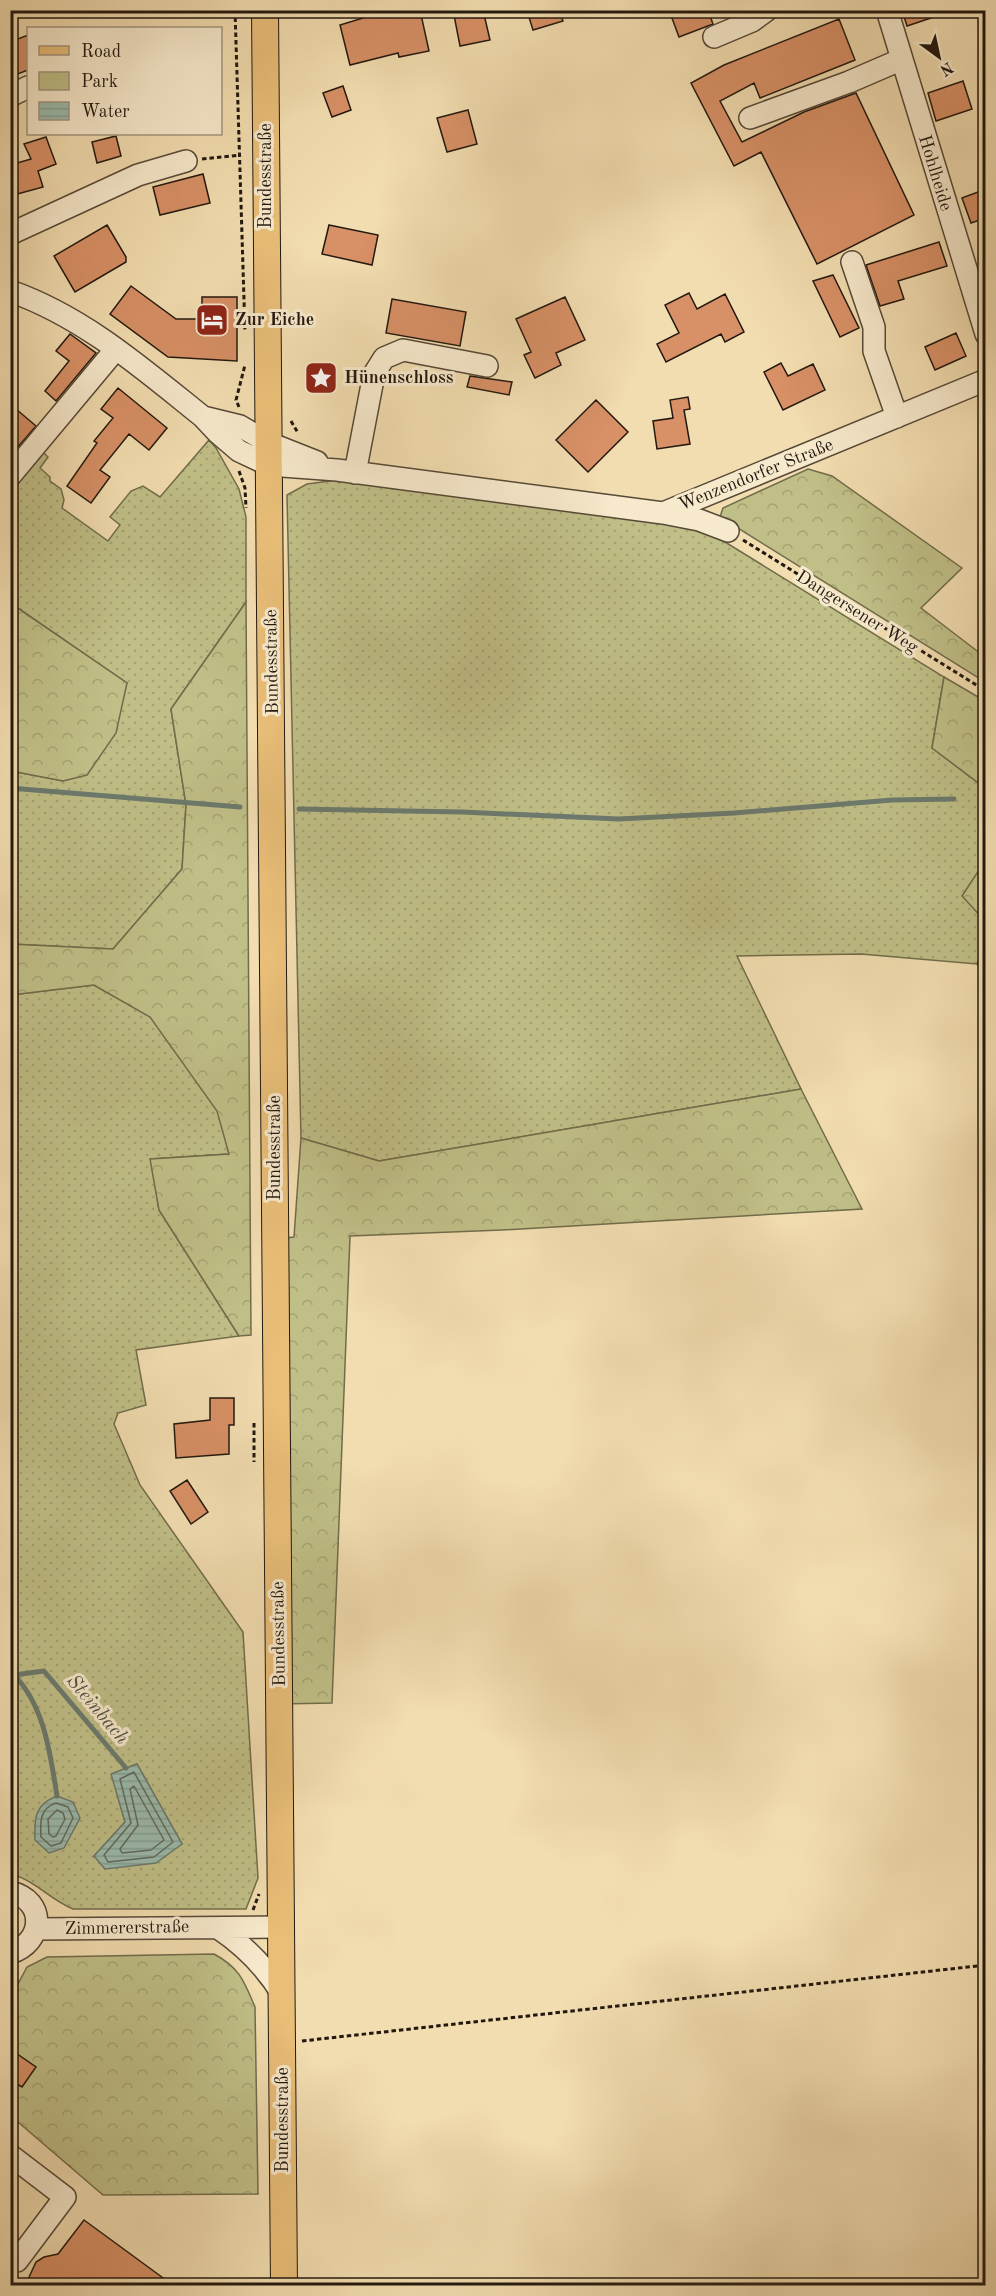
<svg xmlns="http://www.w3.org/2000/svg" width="996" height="2296" font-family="'Old Standard TT',serif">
<defs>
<pattern id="green-dots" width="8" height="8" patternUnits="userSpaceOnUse" patternTransform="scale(1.5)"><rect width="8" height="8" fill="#c0bf87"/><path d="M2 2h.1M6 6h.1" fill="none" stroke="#a5a373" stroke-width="1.8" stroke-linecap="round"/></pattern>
<pattern id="forest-crowns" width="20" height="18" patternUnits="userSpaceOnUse" patternTransform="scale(1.5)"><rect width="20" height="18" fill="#c0bf87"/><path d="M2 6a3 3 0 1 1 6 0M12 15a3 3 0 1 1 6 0" fill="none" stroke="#a5a373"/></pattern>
<pattern id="water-rules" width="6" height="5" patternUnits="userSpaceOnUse" patternTransform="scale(1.5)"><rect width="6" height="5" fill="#9bbbae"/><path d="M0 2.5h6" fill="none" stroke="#85a094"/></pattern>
</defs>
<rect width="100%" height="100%" fill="#f2ddb0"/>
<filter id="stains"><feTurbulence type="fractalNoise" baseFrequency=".00333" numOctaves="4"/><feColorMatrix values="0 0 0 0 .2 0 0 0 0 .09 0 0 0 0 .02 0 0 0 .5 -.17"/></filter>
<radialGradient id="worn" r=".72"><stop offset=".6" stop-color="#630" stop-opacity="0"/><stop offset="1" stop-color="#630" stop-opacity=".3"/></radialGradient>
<path fill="url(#green-dots)" stroke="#716c4b" stroke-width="1.5" fill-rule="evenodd" d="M209,440L216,448L239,489L246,517V602L171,709L186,805L182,869L113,949L11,944V771L63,781L127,683L11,603L10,484L41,450L48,457L40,468L50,477V481L61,489L64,500L62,508L108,541L120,525L110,517L131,491L143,486L160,497Z
M337,480L704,529L944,677L932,748L985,788V861L963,896L985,921V945L977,964L861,954L737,956L801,1089L379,1161L301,1138L287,495L307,484Z
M94,985L151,1017L218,1111L229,1154L151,1159L159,1210L239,1336L136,1350L146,1405L118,1413L114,1424L140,1485L243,1632L258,1878L246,1909H73C50,1900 35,1880 11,1874V995ZM137,1764L182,1844L94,1856L125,1822L112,1774Z"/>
<path fill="url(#forest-crowns)" stroke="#716c4b" stroke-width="1.5" d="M808,469L832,476L962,568L921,608L985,657V682L720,517L723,508Z
M246,602L251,1335L239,1336L159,1210L150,1159L229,1154L217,1111L150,1017L94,985L11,995L10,944L113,949L182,869L186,805L171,709Z
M10,603L127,683L116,733L87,775L63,781L11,771Z
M944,677L985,701V788L932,748Z
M985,861V921L962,896Z
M985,945V977L977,964Z
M801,1089L862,1209L502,1230L350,1236L332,1703L280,1704L276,1239L294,1237L301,1138L379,1161Z
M214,1954C240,1968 244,1981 255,2007L258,2194L103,2195L11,2116V1997L27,1967L47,1957Z"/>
<path fill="url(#water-rules)" stroke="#6b7a6e" stroke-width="1.5" d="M137,1764L182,1844L156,1863L105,1869L94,1856L125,1822L111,1774Z
M57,1796L73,1802L80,1818L64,1848L49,1853L35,1840C34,1818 35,1804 57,1796Z"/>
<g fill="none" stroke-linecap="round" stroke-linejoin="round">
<path stroke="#5e6a5e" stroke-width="1.5" d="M134,1772L173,1842L154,1857L108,1862L104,1855L131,1823L120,1779Z
M134,1786L164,1840L151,1850L122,1853L120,1849L138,1825L130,1789Z
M56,1803L68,1807L73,1818L61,1843L51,1846L41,1837C40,1822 40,1808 56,1803Z
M57,1810L63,1813L65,1819L56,1836L53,1837L49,1834L48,1819Z"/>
<path stroke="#6b7a6e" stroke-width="5" d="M10,788L240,807
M299,809L462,812L619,819L734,813L892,800L954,799
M10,1671C44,1702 50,1752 57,1796
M14,1675L44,1671L126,1768"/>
</g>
<path fill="#d89066" stroke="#22180f" stroke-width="1.5" d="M389,10H420L429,51L399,57L398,53L350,65L340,25Z
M453,10H483L490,40L460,46Z
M540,10H559L563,21L533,30L528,14Z
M669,10H708L713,24L679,37Z
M902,10H945L946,13L907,26Z
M839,19L855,60L760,98L754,83L720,101L742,142L804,112L856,93L914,215L817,264L761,152L734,166L691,83L724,65Z
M28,35V70L10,77V42Z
M963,81L972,109L936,121L928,93Z
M343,86L351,110L332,117L323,93Z
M468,110L477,144L447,152L437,118Z
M116,136L121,156L97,163L92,142Z
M46,137L56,164L38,171L43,187L10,196V165L31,159L24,144Z
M203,174L210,203L160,215L153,187Z
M986,189V218L971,223L962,198Z
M107,225L126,257V262L75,292L54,256Z
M329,225L378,235L372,265L322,254Z
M939,242L947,266L898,281L904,299L880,306L866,265Z
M833,275L859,328L840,337L813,281Z
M131,286L176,319H202V297H237V361L168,357L110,314Z
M689,293L697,309L725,294L744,332L725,342L721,334L666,362L657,344L679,333L665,305Z
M565,297L585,340L556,353L561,365L535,378L524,355L531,352L516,319Z
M392,299L466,312L460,346L386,333Z
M956,333L966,356L935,370L925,347Z
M70,334L96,353L56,401L45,391L69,361L56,351Z
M781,363L788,376L813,364L825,390L783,410L764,372Z
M470,376L512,382L509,395L467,387Z
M118,388L167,428L149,450L129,434L100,470L110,477L91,503L67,486L97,443L94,441L113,418L101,409Z
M688,397L690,409L684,410L690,444L657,449L653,421L673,418L670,400Z
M596,400L628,432L588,472L556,440Z
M16,409L36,426L10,456V416Z
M210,1398H234V1425H229V1454L176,1458L174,1424L210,1420Z
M187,1480L208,1512L191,1524L170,1491Z
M10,2049L36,2067L22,2087L10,2080Z
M84,2220L174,2286H25L36,2262L44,2257L58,2254Z"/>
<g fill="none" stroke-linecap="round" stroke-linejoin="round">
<g stroke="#564937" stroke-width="24">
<path id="minor" d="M887,10L986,334
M714,37L752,21L767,10
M10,96L28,87
M750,118L849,82L900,60
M10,234L138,175L186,161
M852,262L874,327V351L897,417
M10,291C84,317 143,369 203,417L218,433L239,451L269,465L337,470L663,513L699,520L728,531
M203,417L240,426L269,443L317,462
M355,473L374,374L384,358L403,350L487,366
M10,476L116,349
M663,513L986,380
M10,1892C47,1900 44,1943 10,1953
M218,1928C245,1946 265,1966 282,1994
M36,1929L281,1927
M10,2155L65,2197L17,2261L10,2256"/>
</g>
<g stroke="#22180f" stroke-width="28">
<path id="major" d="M265,10L284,2286"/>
</g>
<path stroke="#22180f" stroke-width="3" stroke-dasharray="4.5 3" stroke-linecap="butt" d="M235,10L245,332
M202,159L241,155
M239,407L236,400L245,365
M291,421L298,433
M239,471L245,488L246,508
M743,540L986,691
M254,1423V1462
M253,1910L259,1894
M302,2041L986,1965"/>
<use href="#minor" stroke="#f7e9cc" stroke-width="21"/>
<use href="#major" stroke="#e9be78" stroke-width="26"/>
</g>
<defs>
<g id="hotel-square" transform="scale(1.725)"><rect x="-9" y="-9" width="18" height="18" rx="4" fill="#8f2418" stroke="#f7e9cc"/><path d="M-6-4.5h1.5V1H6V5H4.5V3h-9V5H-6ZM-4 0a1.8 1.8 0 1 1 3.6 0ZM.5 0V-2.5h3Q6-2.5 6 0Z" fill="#fff"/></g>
<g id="sight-square" transform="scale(1.725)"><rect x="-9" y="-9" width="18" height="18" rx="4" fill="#8f2418" stroke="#f7e9cc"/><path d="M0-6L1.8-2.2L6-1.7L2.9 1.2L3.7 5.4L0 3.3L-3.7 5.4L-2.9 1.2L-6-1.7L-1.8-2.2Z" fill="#fff"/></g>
</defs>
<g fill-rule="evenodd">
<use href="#hotel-square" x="212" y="320"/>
<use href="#sight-square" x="321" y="378"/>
</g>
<g text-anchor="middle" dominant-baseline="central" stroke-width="6" stroke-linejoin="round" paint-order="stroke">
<g font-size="18" fill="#22180f" stroke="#f7e9cc">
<text transform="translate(935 173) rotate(73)">Hohlheide</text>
<text transform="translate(266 176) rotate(-90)">Bundesstraße</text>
<text transform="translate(756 475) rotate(-22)">Wenzendorfer Straße</text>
<text transform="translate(857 612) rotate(32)">Dangersener Weg</text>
<text transform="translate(272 662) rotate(-91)">Bundesstraße</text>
<text transform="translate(275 1148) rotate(-90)">Bundesstraße</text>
<text transform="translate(279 1634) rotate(-91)">Bundesstraße</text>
<text transform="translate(127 1928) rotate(-1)">Zimmererstraße</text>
<text transform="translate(283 2120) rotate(-90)">Bundesstraße</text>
</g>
<g font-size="18" font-weight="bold" fill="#22180f" stroke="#f7e9cc" text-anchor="start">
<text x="235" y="320">Zur Eiche</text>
<text x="344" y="378">Hünenschloss</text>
</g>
<g font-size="20" font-style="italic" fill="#4c5147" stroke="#f7e9cc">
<text transform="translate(97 1710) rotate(50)">Steinbach</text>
</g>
</g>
<rect width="996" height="2296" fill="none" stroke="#f2ddb0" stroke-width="36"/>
<rect x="12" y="12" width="972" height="2272" fill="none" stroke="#22180f" stroke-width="3"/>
<rect x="18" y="18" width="960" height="2260" fill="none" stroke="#22180f" stroke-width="1.5"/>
<rect x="27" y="27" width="195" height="108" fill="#f7e9cc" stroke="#a29580" stroke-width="1.5"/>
<rect x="39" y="46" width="30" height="9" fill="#e9be78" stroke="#a29580" stroke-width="1.5"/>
<text x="81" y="57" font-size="18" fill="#22180f">Road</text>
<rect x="39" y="72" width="30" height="18" fill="#c0bf87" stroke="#a29580" stroke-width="1.5"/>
<text x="81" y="87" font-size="18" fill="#22180f">Park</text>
<rect x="39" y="102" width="30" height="18" fill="url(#water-rules)" stroke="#a29580" stroke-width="1.5"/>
<text x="81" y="117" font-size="18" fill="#22180f">Water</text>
<g transform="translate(939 57) rotate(147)" stroke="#f7e9cc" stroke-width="4.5" paint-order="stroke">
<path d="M0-4.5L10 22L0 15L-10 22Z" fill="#22180f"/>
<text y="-9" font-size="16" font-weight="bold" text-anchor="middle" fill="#22180f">N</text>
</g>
<rect width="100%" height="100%" filter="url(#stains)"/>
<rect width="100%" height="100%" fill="url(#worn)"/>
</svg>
